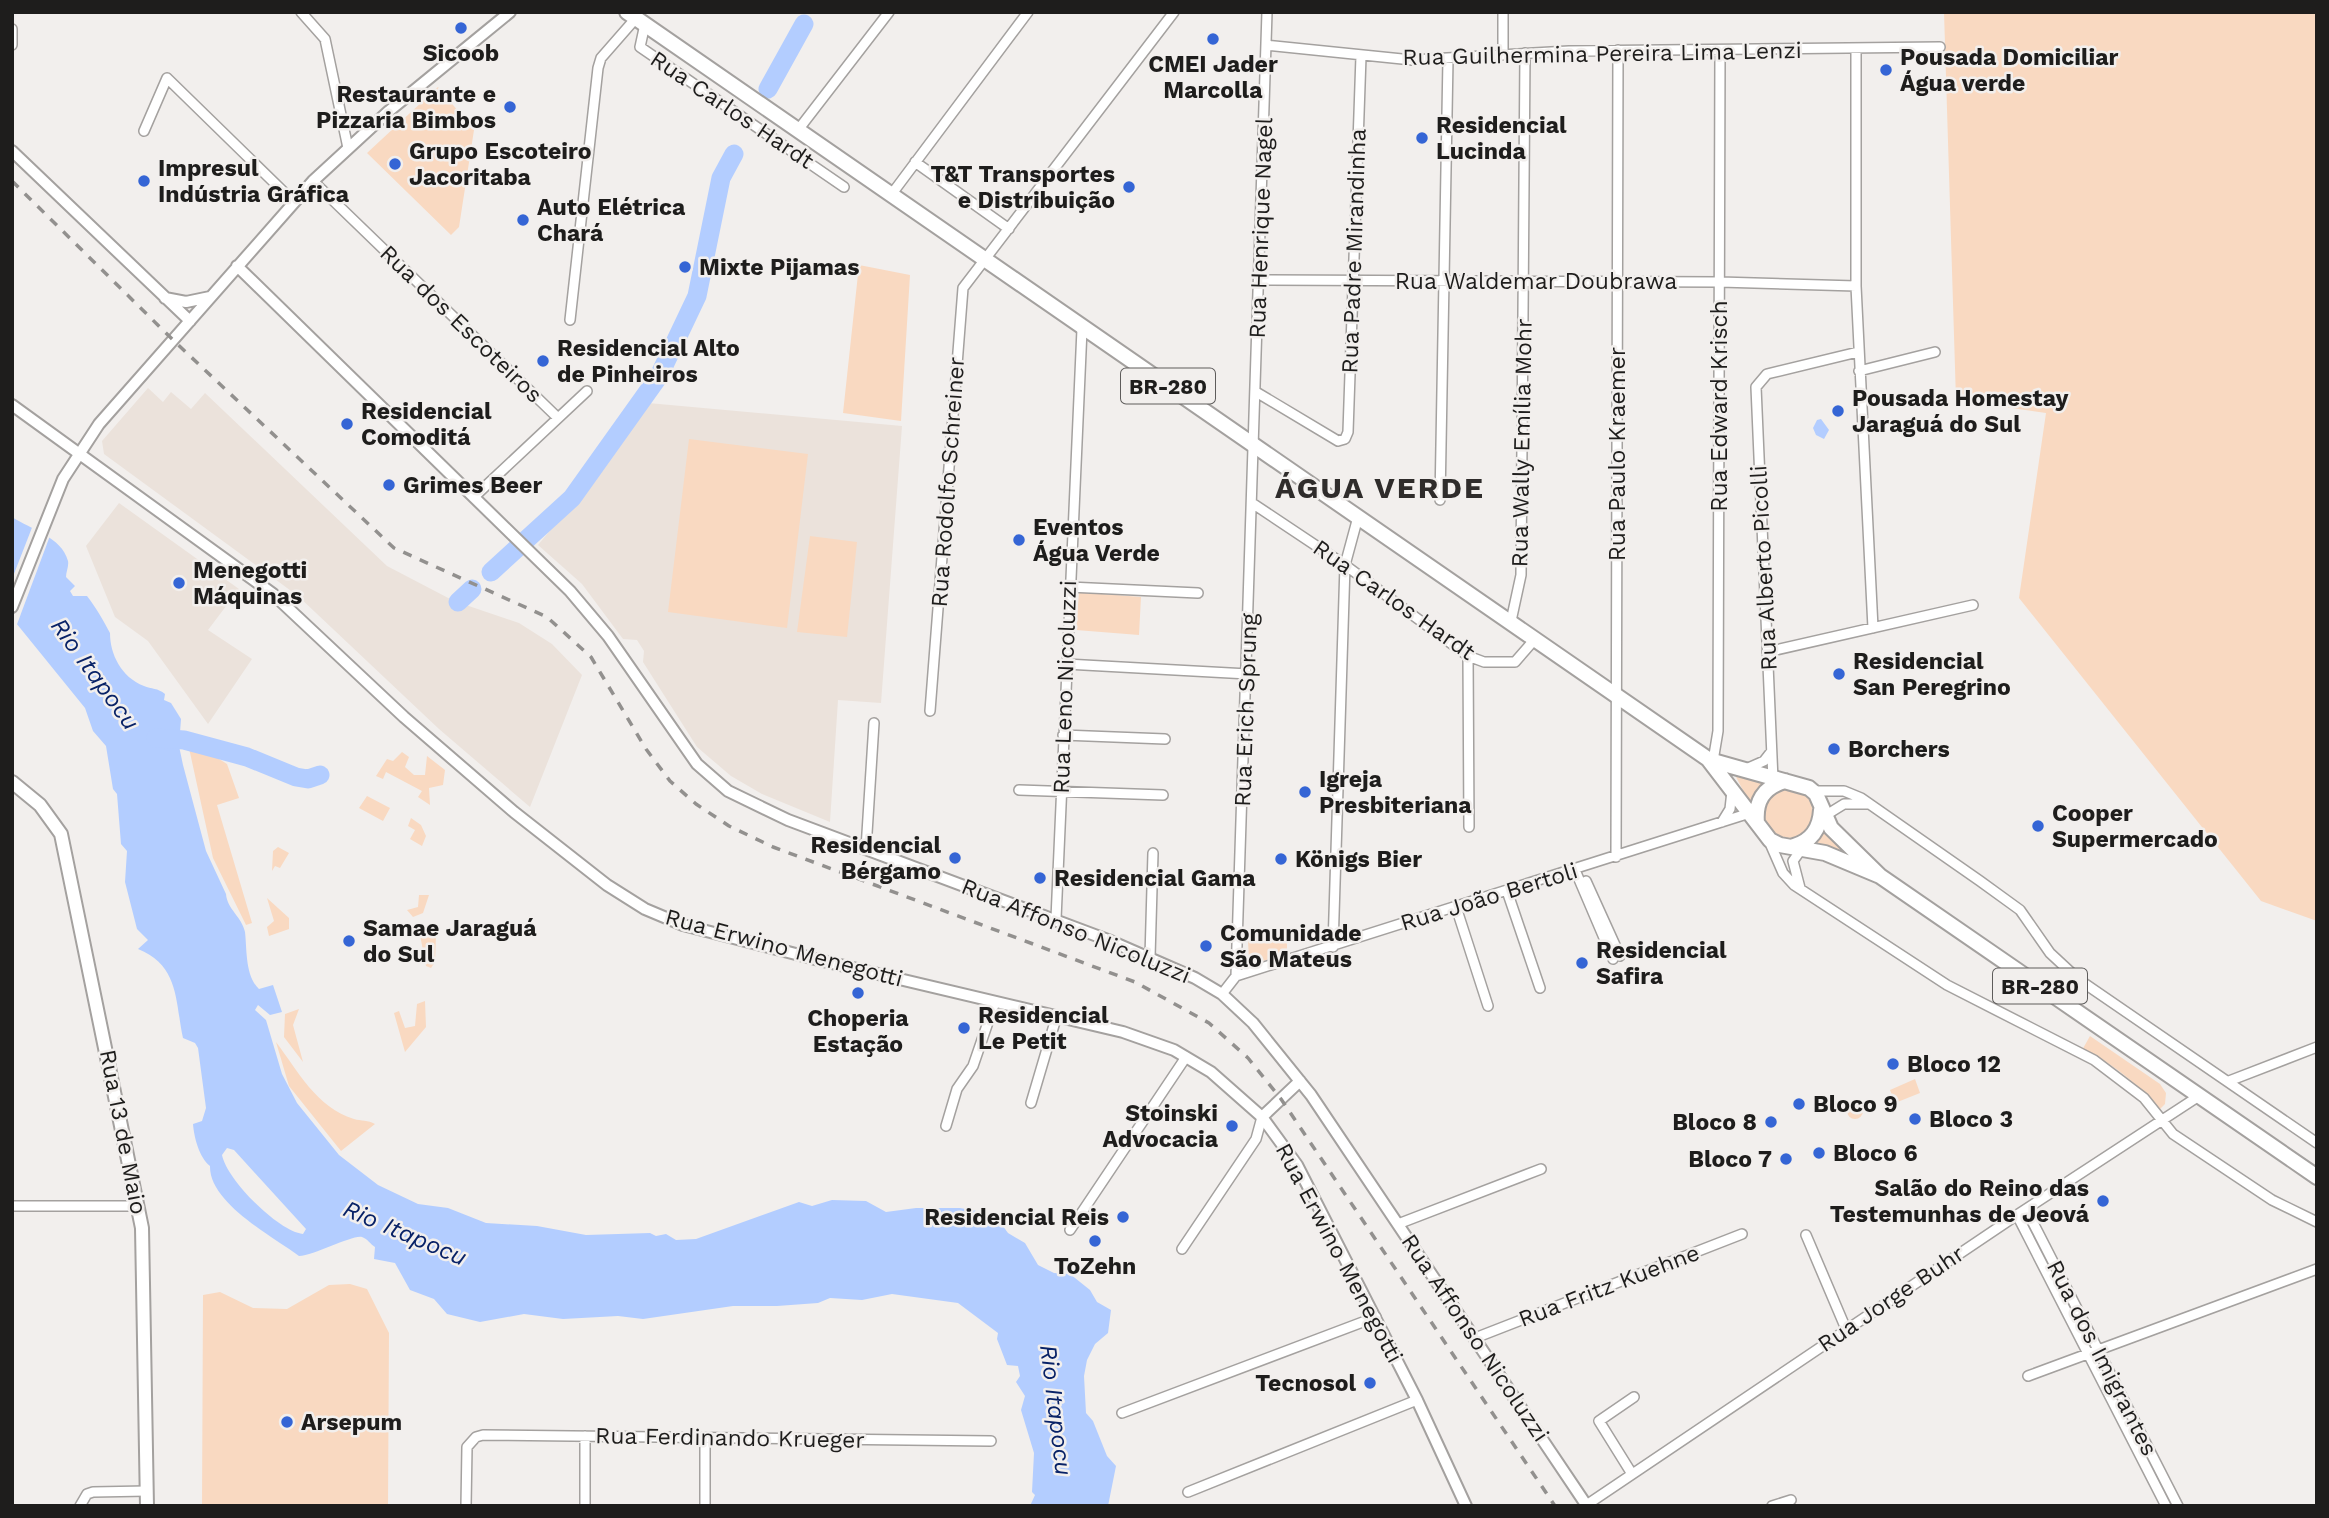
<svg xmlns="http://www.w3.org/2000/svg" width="2329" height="1518" font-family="'Work Sans',sans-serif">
<rect width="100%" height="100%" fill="#f2efed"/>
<path fill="#ebe2db" d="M148,388L163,402L171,392L191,409L205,393L387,566L454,601L519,623L552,644L582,675L530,807L439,729L298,596L104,454L102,441Z
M648,403L902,426L881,703L838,700L830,822L762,794L731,776L697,747L643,662L644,651L637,640L623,639L582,584L538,545L596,475Z
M119,503L239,589L208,630L252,659L208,724L148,641L115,617L86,546Z"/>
<path fill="#f9d9c1" d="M1944,12H2317V921L2261,901L2019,598L2046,413L1956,400Z
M438,87L474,130L459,227L451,235L367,153Z
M859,265L910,275L901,421L843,413Z
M689,439L808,454L787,628L668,612Z
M810,536L857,542L847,637L797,632Z
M1079,592L1141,597L1139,635L1076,630Z
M200,747L227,764L239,798L217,805L252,923L246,925L213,858L189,748Z
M402,752L409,757L405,767L414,775H425L427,756L445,770L443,785L429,788L430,805L418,797L422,791L386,772L383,779L376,776L387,759L393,761Z
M1734,773L1766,780L1749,802Z
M1763 813a25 25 0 1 1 50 0a25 25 0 1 1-50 0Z
M367,796L390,808L383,821L359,808Z
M411,818L421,825L426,836L422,846L410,839L415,830L408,826Z
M1826,830L1852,857L1817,843Z
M278,847L289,853L280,868L275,866L272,871L273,851Z
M419,895H429L423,913L413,917L407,910L418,907Z
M267,898L289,918V929L269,936L267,927L274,921Z
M428,929L436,935L435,962L431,968L426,966L420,935Z
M1287,935V954L1256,963L1249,960L1248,941Z
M425,1001L426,1027L405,1052L394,1013L399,1011L405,1028L415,1026L417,1004Z
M299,1009L293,1025L303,1062L284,1037L285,1014Z
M2090,1036L2160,1084L2166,1093L2165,1104L2160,1109C2144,1091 2105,1054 2081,1052Z
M276,1042C298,1071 316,1107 354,1119C361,1121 368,1120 375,1124L341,1151L289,1086Z
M1915,1079L1920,1093L1895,1103L1890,1090Z
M1847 1111a8 8 0 1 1 16 0a8 8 0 1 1-16 0Z
M350,1284L367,1289L389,1333L388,1506H202L203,1295L220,1292L253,1308L287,1309L329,1285Z"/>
<path fill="#b3cdff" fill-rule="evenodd" d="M1821,419L1829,430L1824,439L1816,435L1813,428L1817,420Z
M12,517C30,529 62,537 68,561C69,566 66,572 66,577L75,586L70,591L73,596H87C97,609 103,620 110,633C110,654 121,677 144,686C151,689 158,688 165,694L164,700L171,703L181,719L179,746L183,765L206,851L226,894C227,909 242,917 245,932C247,949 245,976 259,989L273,985L282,1012L270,1015L258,1005L255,1010L266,1020L282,1074L297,1103L339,1155L378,1185L418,1204L448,1208L486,1223L537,1226L586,1235L650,1233L656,1236L666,1234L676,1240L696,1239L799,1202L812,1206L832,1200L866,1201L886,1212L916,1208H960L994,1214L1008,1233L1025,1243L1038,1265L1054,1273L1070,1274L1090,1290L1097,1302L1111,1310L1108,1333L1095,1344L1087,1360L1084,1376L1086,1413L1093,1421L1107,1456L1116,1466L1108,1506H1030L1035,1495L1032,1492L1034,1453L1021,1410L1025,1396L1016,1382L1020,1376L1018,1366L1007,1365L997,1339L998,1333L958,1303L892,1294L862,1300L830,1298L818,1303L777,1306H733L643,1319L618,1316L563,1319L524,1314L480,1322L447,1314L434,1299L410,1290L395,1263L374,1259L375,1247C370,1244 368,1239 362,1237C354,1234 315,1255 299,1256C272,1236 209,1203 210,1166C199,1157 194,1137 193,1124L202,1121L206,1108L198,1048L195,1043L183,1038C175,1002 180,966 138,949L148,940L137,929L125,882L127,851L121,844L117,794L113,789L106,746L93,731L85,708L12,618ZM227,1148L234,1150L306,1229L303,1234C278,1231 227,1180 222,1155Z"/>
<path fill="#f2efed" d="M33,525L51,533L16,627L12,623V579Z"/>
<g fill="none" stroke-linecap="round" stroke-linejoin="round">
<path stroke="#b3cdff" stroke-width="19" d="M768,89L804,24
M491,572L572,498L659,376L697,296L721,178L734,154
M458,602L472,589
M156,738L184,740L247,757L296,777L308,779L320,775"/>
<g stroke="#a4a19f" stroke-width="12">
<path id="minor" d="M301,12L325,39L348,148
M1503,12V55
M645,24L640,47L844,187
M12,29V45
M1266,45L1412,60L1569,51L1940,47
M1856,49V286L1873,628
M798,130L889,12
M144,131L167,78L293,201
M915,162L1009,229
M313,181L558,418
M891,195L1028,12
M1259,280L1720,282L1856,286
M570,320L598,68L601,58L636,18
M1859,371L1935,352
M1256,392L1338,441L1345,439L1348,432L1361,56
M475,496L587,391
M1440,500L1448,59
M1252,503L1345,565L1468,656L1484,662H1515L1535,639
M1069,587L1198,593
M1511,621L1521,575L1525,53
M1767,652L1973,605
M1468,656L1469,827
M1066,664L1248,674
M930,711L963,288L1174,12
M1063,735L1165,739
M1713,761L1718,731L1720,50
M1746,769L1764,761L1771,752
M1773,780L1756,387L1767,374L1858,352
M1019,790L1163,795
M1813,791H1844L1861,798L1980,881L2020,910L2050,953L2078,979L2317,1143
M1823,817L1844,804H1868
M1722,822L1730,809L1732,791
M1769,841L1783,873L1794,885L1947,985L2094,1060L2144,1098L2173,1134L2272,1200L2317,1222
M866,849L874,723
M1616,857L1618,50
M1575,870L1613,959
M1586,881L1620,956
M1800,888L1793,861L1803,847
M1507,891L1540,988
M1456,907L1488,1006
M1056,919L1082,329
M1333,947L1345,565L1358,517
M1150,957L1153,853
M1236,976L1267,12
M1222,994L1236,976L1753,812
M2229,1081L2317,1047
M1031,1103L1057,1015
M946,1126L957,1089L973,1066L995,1002
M12,1206H138
M2026,1209L2178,1506
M2017,1215L2166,1506
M1398,1224L1541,1169
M1070,1230L1186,1057
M1806,1235L1846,1329
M1182,1249L1256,1139L1262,1117
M1475,1338L1742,1234
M2028,1376L2317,1269
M1122,1413L1376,1317
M585,1436V1506
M705,1437V1506
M1632,1474L1599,1421L1634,1397
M1188,1492L1417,1400
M80,1506L87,1494L93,1492L147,1491
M466,1506L467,1447L476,1437L483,1435L991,1441
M1585,1506L2017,1215L2199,1096
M1772,1506L1791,1500"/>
</g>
<g stroke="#a4a19f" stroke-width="14">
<path id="tertiary" d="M12,151L190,321
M237,266L570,591L608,636L697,764L728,791L788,820L1108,940L1195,978L1222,994L1253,1023L1311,1095L1587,1506
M165,298L186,302L210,297
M12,405L273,594L404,717L514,812L607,885L645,909L683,925L819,960L1123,1032L1174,1050L1211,1072L1262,1117L1297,1165L1417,1400L1466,1506
M12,607L63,479L99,424L313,181L389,111L510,12
M1262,1117L1300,1081"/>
</g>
<g stroke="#a4a19f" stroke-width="16">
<path id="secondary" d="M12,782L40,805L61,834L142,1228L147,1506"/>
</g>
<g stroke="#a4a19f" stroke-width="18">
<path id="trunk" d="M627,12L1708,759L1770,840L1780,845L1825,853L1880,876
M1713,761L1809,788L1816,794L1831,828L1880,876L2317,1177
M1757,823C1755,802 1763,787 1785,781
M1794,846C1812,841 1820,828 1821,810"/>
</g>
<use href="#minor" stroke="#fff" stroke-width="9"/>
<use href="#tertiary" stroke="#fff" stroke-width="10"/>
<use href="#secondary" stroke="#fff" stroke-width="12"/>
<use href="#trunk" stroke="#fff" stroke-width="14"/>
<path stroke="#92908e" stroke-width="3.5" stroke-dasharray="9 9" stroke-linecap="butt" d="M12,181L173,340L394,548L547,617L591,657L646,749L670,781L696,804L729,826L773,847L1135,982L1209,1023L1248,1058L1281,1099L1555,1506"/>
</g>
<g fill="#3565d5" stroke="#f2efed" stroke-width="2.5">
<circle cx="461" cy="28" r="7"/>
<circle cx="1213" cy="39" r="7"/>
<circle cx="1886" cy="70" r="7"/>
<circle cx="510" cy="107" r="7"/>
<circle cx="1422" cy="138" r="7"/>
<circle cx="395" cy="164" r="7"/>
<circle cx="144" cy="181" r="7"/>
<circle cx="1129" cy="187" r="7"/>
<circle cx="523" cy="220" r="7"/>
<circle cx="685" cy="267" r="7"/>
<circle cx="543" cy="361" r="7"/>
<circle cx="1838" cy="411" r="7"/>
<circle cx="347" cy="424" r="7"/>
<circle cx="389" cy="485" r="7"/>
<circle cx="1019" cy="540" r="7"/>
<circle cx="179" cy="583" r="7"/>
<circle cx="1839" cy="674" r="7"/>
<circle cx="1834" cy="749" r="7"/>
<circle cx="1305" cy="792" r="7"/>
<circle cx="2038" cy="826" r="7"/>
<circle cx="955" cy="858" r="7"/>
<circle cx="1281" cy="859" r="7"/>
<circle cx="1040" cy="878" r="7"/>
<circle cx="349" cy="941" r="7"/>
<circle cx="1206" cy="946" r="7"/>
<circle cx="1582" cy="963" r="7"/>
<circle cx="858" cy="993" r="7"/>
<circle cx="964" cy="1028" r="7"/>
<circle cx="1893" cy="1064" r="7"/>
<circle cx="1799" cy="1104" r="7"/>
<circle cx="1915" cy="1119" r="7"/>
<circle cx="1771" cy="1122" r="7"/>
<circle cx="1232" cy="1126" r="7"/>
<circle cx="1819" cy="1153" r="7"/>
<circle cx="1786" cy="1159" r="7"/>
<circle cx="2103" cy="1201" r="7"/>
<circle cx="1123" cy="1217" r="7"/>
<circle cx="1095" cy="1241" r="7"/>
<circle cx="1370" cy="1383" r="7"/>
<circle cx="287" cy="1422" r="7"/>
</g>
<g text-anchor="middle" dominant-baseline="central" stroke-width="5" stroke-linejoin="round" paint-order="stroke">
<g fill="#f2efed" stroke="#5e5c5b" stroke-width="2">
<rect x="1121" y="368.5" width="94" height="35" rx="5"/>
<rect x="1993" y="968.5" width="94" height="35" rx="5"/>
</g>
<g font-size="21" font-weight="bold" fill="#1e1d1c">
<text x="1168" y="386">BR-280</text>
<text x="2040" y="986">BR-280</text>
</g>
<g font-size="23" font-weight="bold" fill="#1e1d1c" stroke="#f2efed" text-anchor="start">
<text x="461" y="53" text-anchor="middle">Sicoob</text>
<text x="1900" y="57">Pousada Domiciliar<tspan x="1900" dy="26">Água verde</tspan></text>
<text x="1213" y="64" text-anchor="middle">CMEI Jader<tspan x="1213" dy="26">Marcolla</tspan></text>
<text x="496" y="94" text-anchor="end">Restaurante e<tspan x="496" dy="26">Pizzaria Bimbos</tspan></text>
<text x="1436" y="125">Residencial<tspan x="1436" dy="26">Lucinda</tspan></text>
<text x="409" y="151">Grupo Escoteiro<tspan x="409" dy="26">Jacoritaba</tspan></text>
<text x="158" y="168">Impresul<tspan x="158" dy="26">Indústria Gráfica</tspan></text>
<text x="1115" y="174" text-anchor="end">T&amp;T Transportes<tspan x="1115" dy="26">e Distribuição</tspan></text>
<text x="537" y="207">Auto Elétrica<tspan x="537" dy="26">Chará</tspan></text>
<text x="699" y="267">Mixte Pijamas</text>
<text x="557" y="348">Residencial Alto<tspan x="557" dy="26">de Pinheiros</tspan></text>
<text x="1852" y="398">Pousada Homestay<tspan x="1852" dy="26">Jaraguá do Sul</tspan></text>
<text x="361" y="411">Residencial<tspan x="361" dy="26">Comoditá</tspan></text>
<text x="403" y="485">Grimes Beer</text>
<text x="1033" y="527">Eventos<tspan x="1033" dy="26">Água Verde</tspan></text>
<text x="193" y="570">Menegotti<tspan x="193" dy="26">Máquinas</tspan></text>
<text x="1853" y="661">Residencial<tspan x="1853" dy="26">San Peregrino</tspan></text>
<text x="1848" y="749">Borchers</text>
<text x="1319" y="779">Igreja<tspan x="1319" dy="26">Presbiteriana</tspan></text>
<text x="2052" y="813">Cooper<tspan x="2052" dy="26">Supermercado</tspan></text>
<text x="941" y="845" text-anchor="end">Residencial<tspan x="941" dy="26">Bérgamo</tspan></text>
<text x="1295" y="859">Königs Bier</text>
<text x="1054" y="878">Residencial Gama</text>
<text x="363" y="928">Samae Jaraguá<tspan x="363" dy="26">do Sul</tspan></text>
<text x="1220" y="933">Comunidade<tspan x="1220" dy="26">São Mateus</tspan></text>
<text x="1596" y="950">Residencial<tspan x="1596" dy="26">Safira</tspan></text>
<text x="978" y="1015">Residencial<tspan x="978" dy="26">Le Petit</tspan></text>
<text x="858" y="1018" text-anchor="middle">Choperia<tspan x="858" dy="26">Estação</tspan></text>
<text x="1907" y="1064">Bloco 12</text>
<text x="1813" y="1104">Bloco 9</text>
<text x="1218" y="1113" text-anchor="end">Stoinski<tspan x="1218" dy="26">Advocacia</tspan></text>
<text x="1929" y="1119">Bloco 3</text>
<text x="1757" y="1122" text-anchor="end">Bloco 8</text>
<text x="1833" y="1153">Bloco 6</text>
<text x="1772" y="1159" text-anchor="end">Bloco 7</text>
<text x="2089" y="1188" text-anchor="end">Salão do Reino das<tspan x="2089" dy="26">Testemunhas de Jeová</tspan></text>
<text x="1109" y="1217" text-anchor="end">Residencial Reis</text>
<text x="1095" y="1266" text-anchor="middle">ToZehn</text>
<text x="1356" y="1383" text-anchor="end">Tecnosol</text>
<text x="301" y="1422">Arsepum</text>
</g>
<g font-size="23" fill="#1e1d1c" stroke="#f2efed">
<text transform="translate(1602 54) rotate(-1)">Rua Guilhermina Pereira Lima Lenzi</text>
<text transform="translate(732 110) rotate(34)">Rua Carlos Hardt</text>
<text transform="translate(1261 228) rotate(-88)">Rua Henrique Nagel</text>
<text transform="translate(1354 251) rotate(-88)">Rua Padre Mirandinha</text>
<text x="1536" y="281">Rua Waldemar Doubrawa</text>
<text transform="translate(461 324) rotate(44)">Rua dos Escoteiros</text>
<text transform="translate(1719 406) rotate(-90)">Rua Edward Krisch</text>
<text transform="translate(1522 443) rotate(-89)">Rua Wally Emília Mohr</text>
<text transform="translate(1617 454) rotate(-90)">Rua Paulo Kraemer</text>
<text transform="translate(948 482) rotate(-86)">Rua Rodolfo Schreiner</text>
<text transform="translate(1764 568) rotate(-93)">Rua Alberto Picolli</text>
<text transform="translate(1394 600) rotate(35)">Rua Carlos Hardt</text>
<text transform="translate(1065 687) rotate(-88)">Rua Leno Nicoluzzi</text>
<text transform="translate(1246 710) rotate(-88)">Rua Erich Sprung</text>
<text transform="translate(1489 897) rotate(-17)">Rua João Bertoli</text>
<text transform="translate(1076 931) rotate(22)">Rua Affonso Nicoluzzi</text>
<text transform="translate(784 948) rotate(15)">Rua Erwino Menegotti</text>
<text transform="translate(123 1132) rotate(79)">Rua 13 de Maio</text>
<text transform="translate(1339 1253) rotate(62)">Rua Erwino Menegotti</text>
<text transform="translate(1609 1286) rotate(-21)">Rua Fritz Kuehne</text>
<text transform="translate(1891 1299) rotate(-34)">Rua Jorge Buhr</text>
<text transform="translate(1475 1338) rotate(56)">Rua Affonso Nicoluzzi</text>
<text transform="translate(2102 1358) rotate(63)">Rua dos Imigrantes</text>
<text transform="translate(730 1438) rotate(1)">Rua Ferdinando Krueger</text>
</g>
<g font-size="24" font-style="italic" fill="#082267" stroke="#f2efed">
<text transform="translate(95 674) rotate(54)">Rio Itapocu</text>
<text transform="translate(405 1233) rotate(23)">Rio Itapocu</text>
<text transform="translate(1056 1410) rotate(83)">Rio Itapocu</text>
</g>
<g font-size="30" font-weight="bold" letter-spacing="2" fill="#2f2c2b" stroke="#f2efed">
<text x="1380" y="487">ÁGUA VERDE</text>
</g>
</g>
<rect width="2329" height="1518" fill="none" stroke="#1e1d1c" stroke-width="28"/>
</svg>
